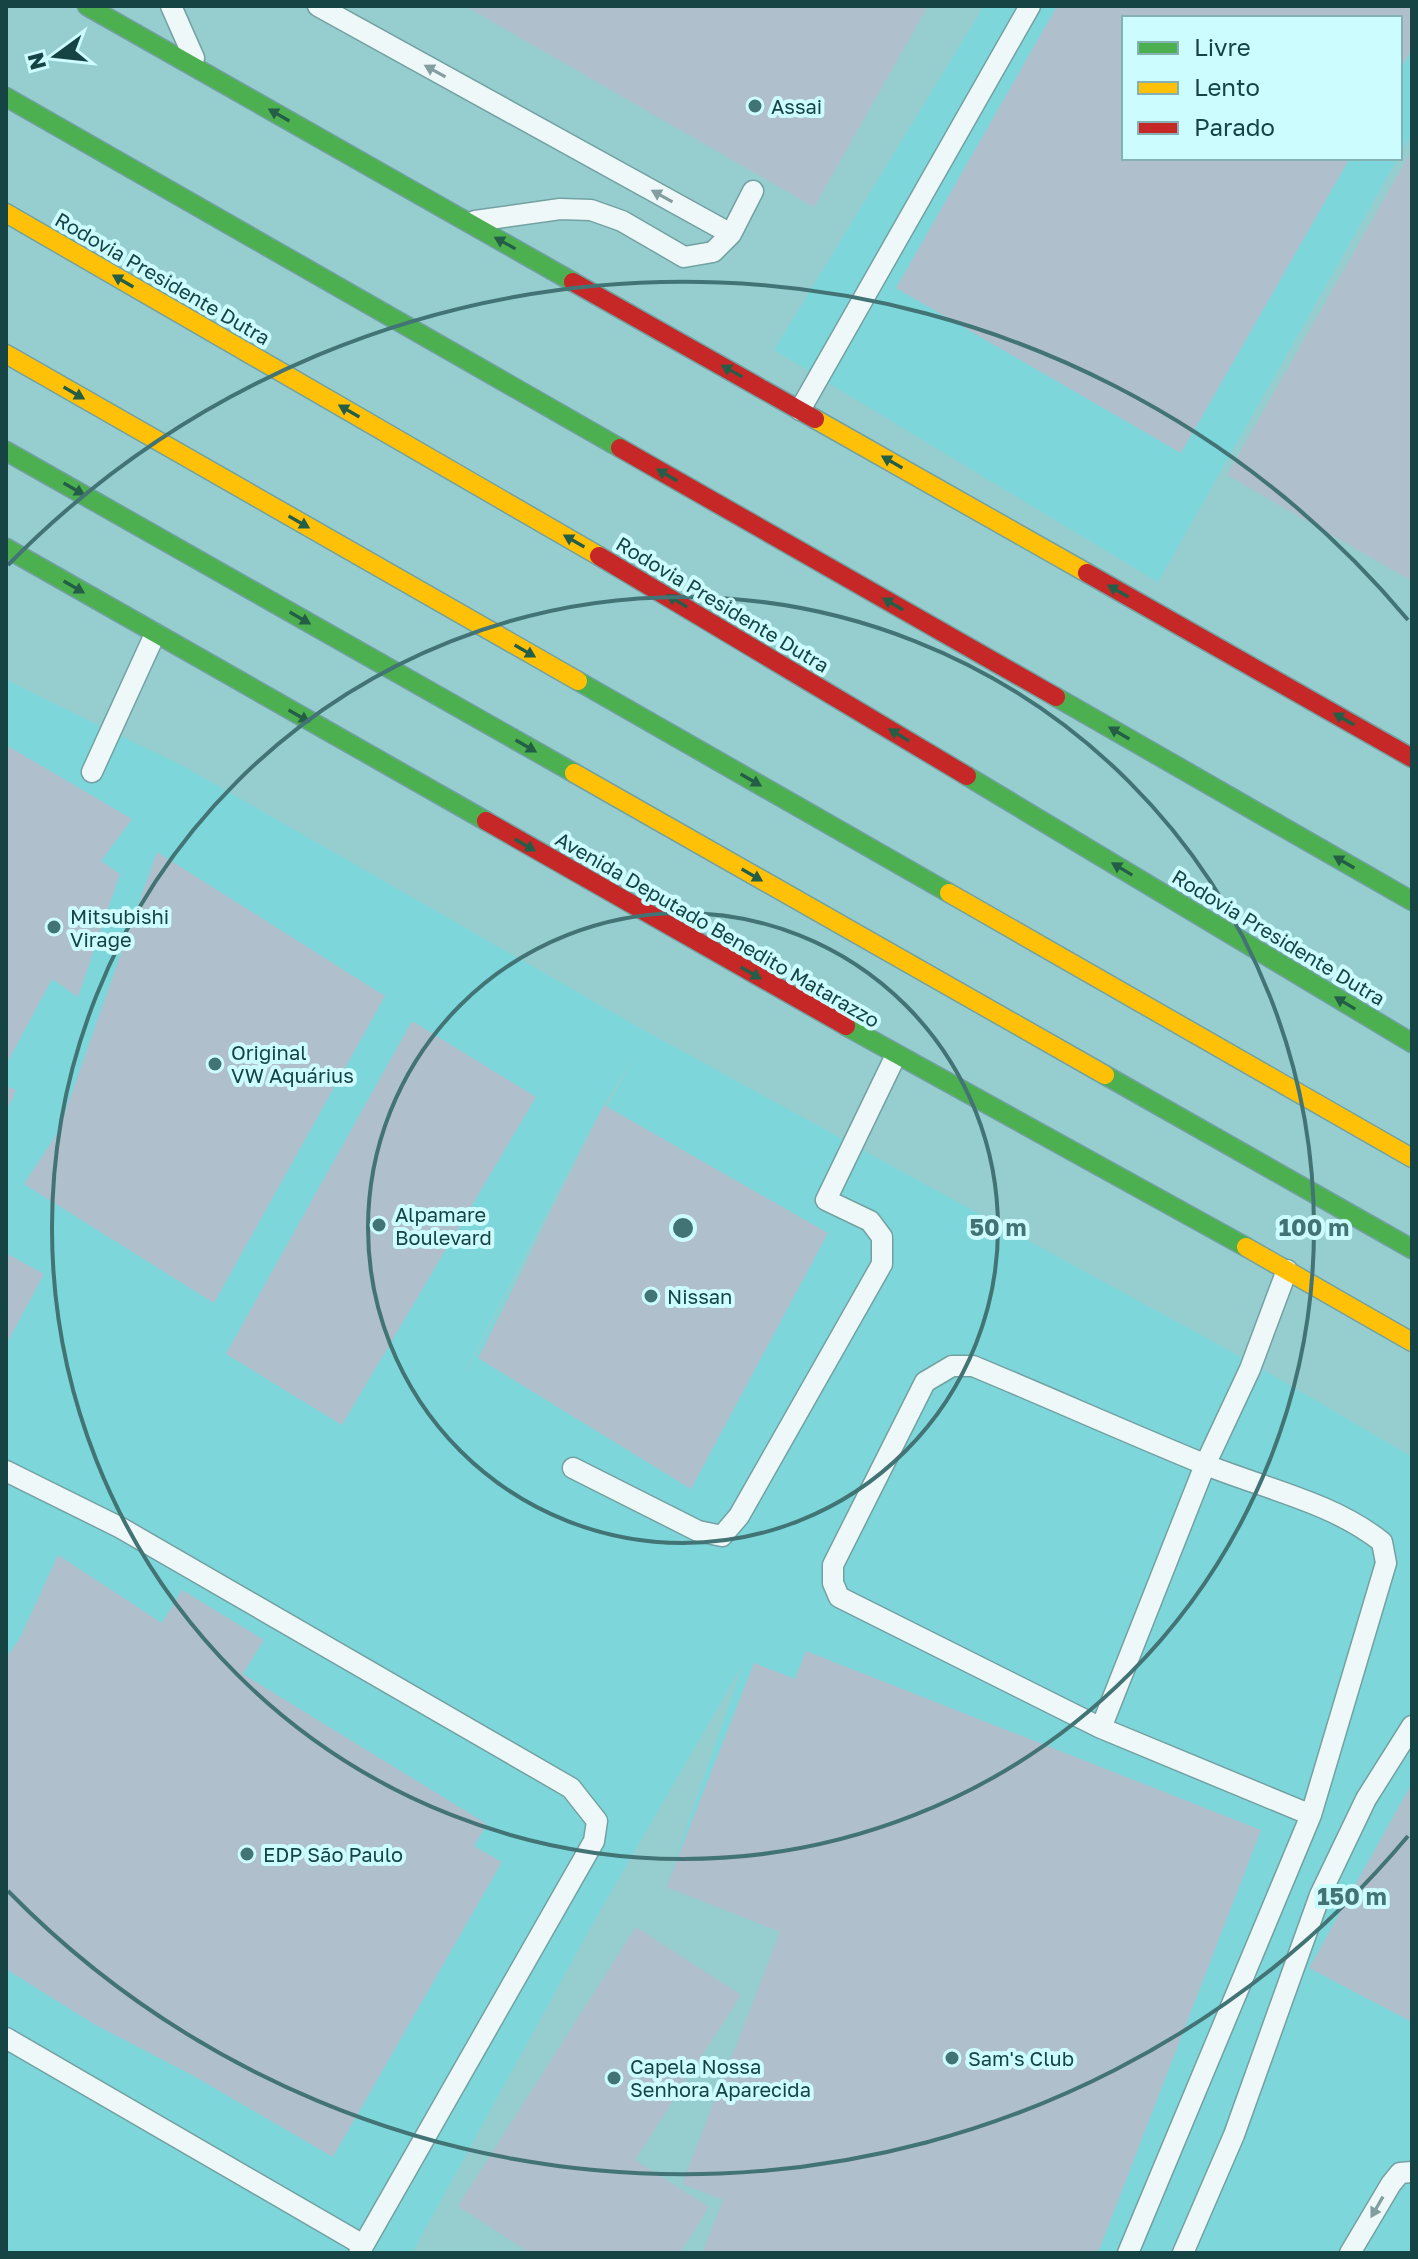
<svg xmlns="http://www.w3.org/2000/svg" width="1418" height="2259" font-family="'Golos Text',sans-serif">
<rect width="100%" height="100%" fill="#96ced0"/>
<path fill="#7dd7da" fill-rule="evenodd" d="M984,6H1412V134L1400,155V18H1124V158H1398L1158,582L774,350Z
M6,680L185,767L647,1032L1252,1363L1412,1457V2253H702L723,2200L682,2184L780,1932L666,1887L743,1664L593,1923L412,2253H6ZM635,1055L467,1370H466L591,1128Z"/>
<path fill="#afbfcc" d="M465,6H928L814,207Z
M1057,6H1412V49L1400,70V18H1124V158H1350L1181,453L896,288Z
M1412,150V581L1227,475Z
M6,745L132,819L101,861L120,874L78,997L52,979L6,1065Z
M157,852L385,996L214,1303L24,1184L58,1132Z
M412,1021L536,1097L342,1425L226,1354Z
M6,1086L16,1090L6,1113Z
M604,1105L828,1233L691,1489L478,1358Z
M6,1253L44,1274L6,1345Z
M58,1555L162,1623L182,1590L264,1640L243,1674L487,1824L474,1846L502,1862L333,2157L192,2075L94,2024L6,1969V1658L20,1638Z
M806,1651L1261,1830L1098,2253H702L723,2200L682,2184L780,1932L666,1887L754,1663L795,1679Z
M1412,1783V2022L1309,1968Z
M636,1927L741,1995L635,2160L709,2207L680,2253H530L458,2206Z"/>
<g fill="none" stroke-linecap="round" stroke-linejoin="round">
<g stroke="#73a1a2" stroke-width="23">
<path id="lane" d="M171,6L194,58
M318,6L731,234
M475,221L560,209L591,210L622,221L684,257L713,252L731,234L753,191
M800,410L1030,6
M92,772L155,634
M573,1468L698,1531L722,1536L739,1516L882,1264V1237L870,1221L826,1200L896,1055
M6,1471L121,1528L571,1788L597,1821L594,1841L359,2253
M1101,1728L839,1597L833,1583V1565L925,1382L952,1366H973C1050,1398 1126,1432 1204,1464C1262,1488 1332,1502 1382,1542L1386,1563L1311,1815
M6,2038L363,2245
M1128,2253L1311,1815L1101,1728L1205,1465L1250,1369L1287,1270
M1183,2253L1234,2135L1320,1895L1366,1799L1412,1726
M1350,2253L1391,2184L1400,2173L1412,2172"/>
</g>
<g stroke="#73a1a2" stroke-width="21">
<path id="fast" d="M87,6L573,282
M6,97L620,448
M6,451L574,773
M6,548L486,821
M578,681L949,893
M1056,697L1412,901
M967,776L1412,1043
M846,1026L1246,1247
M1105,1075L1412,1249"/>
</g>
<g stroke="#73a1a2" stroke-width="21">
<path id="slow" d="M6,213L599,556
M6,354L578,681
M815,419L1087,573
M574,773L1105,1075
M949,893L1412,1158
M1246,1247L1412,1342"/>
</g>
<g stroke="#73a1a2" stroke-width="21">
<path id="jam" d="M573,282L815,419
M620,448L1056,697
M599,556L967,776
M1087,573L1412,758
M486,821L846,1026"/>
</g>
<use href="#lane" stroke="#eff8f8" stroke-width="20"/>
<use href="#fast" stroke="#4caf50" stroke-width="18"/>
<use href="#slow" stroke="#ffc107" stroke-width="18"/>
<use href="#jam" stroke="#c62828" stroke-width="18"/>
</g>
<defs><path id="oneway-solid" d="M-6-.8H1V-3.2L6.5 0L1 3.2V.8H-6Z" transform="scale(2)"/></defs>
<g fill="#829e9e">
<use href="#oneway-solid" transform="translate(435 71) rotate(-151)"/>
<use href="#oneway-solid" transform="translate(662 196) rotate(-151)"/>
<use href="#oneway-solid" transform="translate(1377 2207) rotate(120)"/>
</g>
<g fill="#245e47">
<use href="#oneway-solid" transform="translate(279 115) rotate(-150)"/>
<use href="#oneway-solid" transform="translate(505 243) rotate(-151)"/>
<use href="#oneway-solid" transform="translate(123 281) rotate(-150)"/>
<use href="#oneway-solid" transform="translate(732 371) rotate(-151)"/>
<use href="#oneway-solid" transform="translate(74 393) rotate(30)"/>
<use href="#oneway-solid" transform="translate(349 411) rotate(-150)"/>
<use href="#oneway-solid" transform="translate(892 462) rotate(-150)"/>
<use href="#oneway-solid" transform="translate(667 475) rotate(-150)"/>
<use href="#oneway-solid" transform="translate(74 489) rotate(30)"/>
<use href="#oneway-solid" transform="translate(299 522) rotate(30)"/>
<use href="#oneway-solid" transform="translate(574 541) rotate(-150)"/>
<use href="#oneway-solid" transform="translate(74 587) rotate(30)"/>
<use href="#oneway-solid" transform="translate(1118 591) rotate(-150)"/>
<use href="#oneway-solid" transform="translate(677 601) rotate(-149)"/>
<use href="#oneway-solid" transform="translate(893 604) rotate(-150)"/>
<use href="#oneway-solid" transform="translate(300 618) rotate(30)"/>
<use href="#oneway-solid" transform="translate(525 651) rotate(30)"/>
<use href="#oneway-solid" transform="translate(299 716) rotate(30)"/>
<use href="#oneway-solid" transform="translate(1344 719) rotate(-150)"/>
<use href="#oneway-solid" transform="translate(1119 733) rotate(-150)"/>
<use href="#oneway-solid" transform="translate(899 735) rotate(-149)"/>
<use href="#oneway-solid" transform="translate(526 746) rotate(30)"/>
<use href="#oneway-solid" transform="translate(751 780) rotate(30)"/>
<use href="#oneway-solid" transform="translate(525 845) rotate(30)"/>
<use href="#oneway-solid" transform="translate(1344 862) rotate(-150)"/>
<use href="#oneway-solid" transform="translate(1122 869) rotate(-149)"/>
<use href="#oneway-solid" transform="translate(752 875) rotate(30)"/>
<use href="#oneway-solid" transform="translate(751 973) rotate(30)"/>
<use href="#oneway-solid" transform="translate(1345 1003) rotate(-149)"/>
</g>
<g fill="none" stroke="#437475" stroke-width="4">
<circle cx="683" cy="1228" r="315"/>
<circle cx="683" cy="1228" r="631"/>
<path d="M1408 1836A946 946 0 0 1 8 1891M8 565A946 946 0 0 1 1408 620"/>
</g>
<g fill="#437475" stroke="#cdfcfe" stroke-width="3">
<circle cx="755" cy="106" r="8"/>
<circle cx="54" cy="927" r="8"/>
<circle cx="215" cy="1064" r="8"/>
<circle cx="379" cy="1225" r="8"/>
<circle cx="651" cy="1296" r="8"/>
<circle cx="247" cy="1854" r="8"/>
<circle cx="952" cy="2058" r="8"/>
<circle cx="614" cy="2078" r="8"/>
</g>
<g text-anchor="middle" dominant-baseline="central" stroke-width="8" stroke-linejoin="round" paint-order="stroke">
<g font-size="20" fill="#164344" stroke="#cdfcfe" text-anchor="start">
<text x="771" y="106">Assai</text>
<text x="70" y="916">Mitsubishi<tspan x="70" dy="23">Virage</tspan></text>
<text x="231" y="1052">Original<tspan x="231" dy="23">VW Aquárius</tspan></text>
<text x="395" y="1214">Alpamare<tspan x="395" dy="23">Boulevard</tspan></text>
<text x="667" y="1296">Nissan</text>
<text x="263" y="1854">EDP São Paulo</text>
<text x="968" y="2058">Sam's Club</text>
<text x="630" y="2066">Capela Nossa<tspan x="630" dy="23">Senhora Aparecida</tspan></text>
</g>
<g font-size="20" fill="#164344" stroke="#cdfcfe">
<text transform="translate(163 278) rotate(30)">Rodovia Presidente Dutra</text>
<text transform="translate(723 604) rotate(31)">Rodovia Presidente Dutra</text>
<text transform="translate(718 929) rotate(30)">Avenida Deputado Benedito Matarazzo</text>
<text transform="translate(1279 937) rotate(31)">Rodovia Presidente Dutra</text>
</g>
</g>
<circle cx="683" cy="1228" r="12" fill="#437475" stroke="#cdfcfe" stroke-width="4"/>
<g font-size="24" text-anchor="middle" font-weight="bold" fill="#437475" stroke="#cdfcfe" stroke-width="8" stroke-linejoin="round" paint-order="stroke">
<text x="998" y="1236">50 m</text>
<text x="1314" y="1236">100 m</text>
<text x="1352" y="1905">150 m</text>
</g>
<rect width="1418" height="2259" fill="none" stroke="#164344" stroke-width="16"/>
<rect x="1122" y="16" width="280" height="144" fill="#cdfcfe" stroke="#84b2b4" stroke-width="2"/>
<rect x="1138" y="42" width="40" height="12" fill="#4caf50" stroke="#84b2b4" stroke-width="2"/>
<text x="1194" y="56" font-size="24" fill="#164344">Livre</text>
<rect x="1138" y="82" width="40" height="12" fill="#ffc107" stroke="#84b2b4" stroke-width="2"/>
<text x="1194" y="96" font-size="24" fill="#164344">Lento</text>
<rect x="1138" y="122" width="40" height="12" fill="#c62828" stroke="#84b2b4" stroke-width="2"/>
<text x="1194" y="136" font-size="24" fill="#164344">Parado</text>
<g transform="translate(56 56) rotate(255)" stroke="#cdfcfe" stroke-width="6" paint-order="stroke">
<path d="M0-6L14 30L0 20L-14 30Z" fill="#164344"/>
<text y="-12" font-size="22" font-weight="bold" text-anchor="middle" fill="#164344">N</text>
</g>
</svg>
